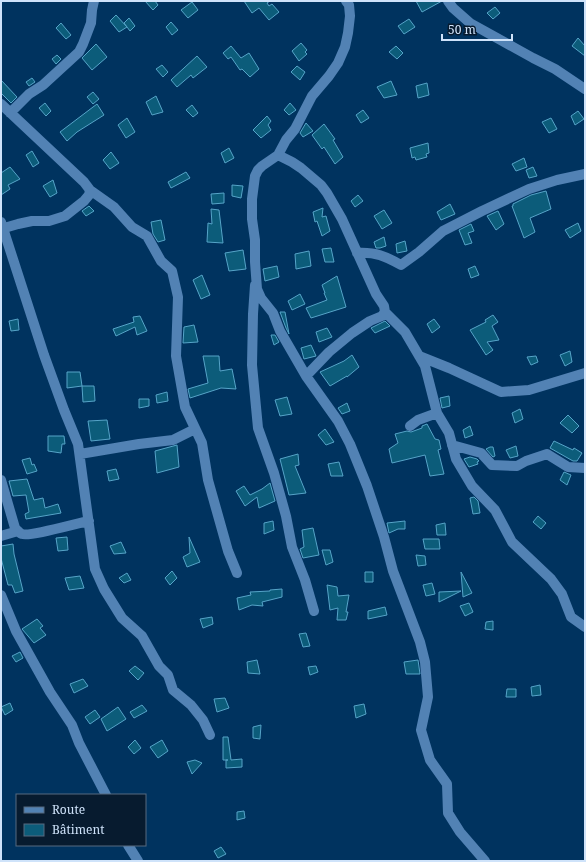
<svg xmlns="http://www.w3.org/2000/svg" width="586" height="862" font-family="'Noto Serif',serif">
<rect width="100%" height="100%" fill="#00335f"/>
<path fill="#0c5c7a" stroke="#56a4c8" d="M145,1H155L158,5L153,10Z
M244,1H270L267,3L269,6L272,4L279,12L269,20L259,8L252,13Z
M416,1H442L422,12Z
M192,2L198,10L188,18L181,10Z
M495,7L500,13L493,19L487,13Z
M116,15L127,27L119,32L110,21Z
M129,18L135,26L130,31L124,23Z
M409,19L415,27L404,34L398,26Z
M171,22L178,30L172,35L166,27Z
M61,23L71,35L66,39L56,28Z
M578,38L585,46V56L572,46Z
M301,43L307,50L305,52L307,54L299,61L292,51Z
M96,44L107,57L92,70L82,58Z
M231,46L241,58L249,53L259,69L250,77L242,69L240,70L231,57L228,59L223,53Z
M396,46L403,53L397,59L389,52Z
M57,55L61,59L56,64L52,59Z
M197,56L207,67L193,78L191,75L177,87L171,80Z
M162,65L168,72L163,77L156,69Z
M297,66L305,72L300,80L291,72Z
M32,78L35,82L29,86L26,82Z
M1,80L17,97L11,103L1,93Z
M391,81L397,95L384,98L377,87Z
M427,83L429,95L418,98L416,86Z
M93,92L99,99L93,104L87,97Z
M156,96L163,112L152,115L146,102Z
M45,103L51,111L46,116L39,108Z
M290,103L296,110L289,115L284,110Z
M97,104L104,115L77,132L67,141L60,132Z
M192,105L198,113L193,117L186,110Z
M363,110L369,118L361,123L356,115Z
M578,111L584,119L575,125L571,116Z
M267,116L271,121L268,125L271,130L261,138L253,130Z
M127,118L135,132L126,138L118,125Z
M551,118L557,129L549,133L542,122Z
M306,123L313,131L303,137L300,133Z
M324,124L335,139L333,140L343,157L335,164L324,147L322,149L312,135Z
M428,143L429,153L426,154L427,157L416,160L415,157L412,158L410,148Z
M229,148L234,158L225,163L221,153Z
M32,151L39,163L33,167L26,155Z
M111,152L119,163L110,169L103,160Z
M524,158L527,167L516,171L512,164Z
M10,167L20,179L8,185L10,189L1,195V173Z
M533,167L537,176L529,178L526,170Z
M186,172L190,178L171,188L168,182Z
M53,180L57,193L50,197L43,186Z
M232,185L243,186L241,198L232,196Z
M546,191L551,209L530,218L535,232L524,238L512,206H513V204L531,195Z
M224,193V203L212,204L211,194Z
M358,195L363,201L355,207L351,201Z
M450,204L455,214L441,220L437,212Z
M89,206L94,211L86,216L82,211Z
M323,208L322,217L326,216L330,231L322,236L317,221L315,222L313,212Z
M211,209L219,210L223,243L207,242L208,223L212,224Z
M384,210L392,223L382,229L374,216Z
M498,211L504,224L496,230L487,216Z
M161,220L165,240L158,242L153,234L151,222Z
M578,223L581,231L570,238L565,230Z
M471,224L474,231L468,233L472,243L465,245L459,230Z
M384,237L386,246L380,248H376L374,242Z
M405,241L407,251L397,253L396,244Z
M331,248L334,262H325L322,249Z
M243,250L246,269L229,271L225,253Z
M309,251L311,266L296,269L295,254Z
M277,266L279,277L265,281L263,269Z
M475,266L479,275L471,278L468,269Z
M202,275L210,295L201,299L193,280Z
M337,276L346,307L311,318L306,308L327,300L324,293H325L322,285Z
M300,294L305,304L292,310L288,301Z
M280,312H285L289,334L286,328Z
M493,315L498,322L492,326L499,340L487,342L493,350L486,355L470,330L486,322L485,320Z
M140,316L147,331L137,335L135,327L116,336L113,329L134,322L133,317Z
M18,319L19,330L11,331L9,321Z
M434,319L440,327L432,333L427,324Z
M385,321L390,326L375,333L371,328Z
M194,325L198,342L183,343L184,327Z
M327,328L332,337L319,342L316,332Z
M271,335H275L279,342L274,345Z
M311,345L316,356L304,359L301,348Z
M570,351L572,362L565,366L560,355Z
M352,355L359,367L347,377V376L330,386L320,372L344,361Z
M203,356H219L220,371L232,369L236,389L221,388L190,398L188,389L208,383Z
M536,356L538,362L531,365L527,357Z
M67,372H80L82,386L67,388Z
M82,386H94L95,401L83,402Z
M167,392L168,401L157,403L156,395Z
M449,396L450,406L442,408L440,398Z
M287,397L292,414L280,416L275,400Z
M139,399H149V406L139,408Z
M347,403L350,411L342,414L338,408Z
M520,409L523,419L515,423L512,413Z
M568,415L579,426L572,433L560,423Z
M107,420L110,439L91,441L88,421Z
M427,424L435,439L439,440L441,449L438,450L444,474L430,476L425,455L392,463L389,449L398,443L395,434L407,431L411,432L422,428V426Z
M470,426L473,435L465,438L463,430Z
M325,429L334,442L326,445L318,435Z
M48,436H64L65,444H62L61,453L48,451Z
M554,441L573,450L574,448L582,453L577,461H573L550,448Z
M177,445L179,467L157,473L155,451Z
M516,446L518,456L510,458L506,450Z
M490,447H493L495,456L493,457L486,449Z
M298,454L299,465L295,466L306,493L289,495L280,459Z
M470,457L477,459L479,461L477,462L478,464L469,467L464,459Z
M30,458L32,465L34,464L37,471L27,474L22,460Z
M339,462L343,476H331L328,464Z
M116,469L119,479L109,481L107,471Z
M564,472L571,475L567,485L560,480Z
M27,479L34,500L43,498L45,508L58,504L61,513L26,519L25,514L29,512L26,495L13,496L9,481Z
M270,483L275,501L259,508L257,497L245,506L236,491L244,486L250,495L262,489Z
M474,497L478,501L480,513L473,514L470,498Z
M538,516L546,523L541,529L533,522Z
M273,521L274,530L264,534V523Z
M405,521V529H398L389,533L387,523Z
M445,523L446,535H437L436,525Z
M313,528L319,555L303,558L300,549L304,547L302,530Z
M67,537L68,550L58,551L56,538Z
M189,537L200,562L187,567L183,557L190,553Z
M423,539H439L440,549H425Z
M121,542L126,553L114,554L110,546Z
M13,544L14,554L23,591L15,593L12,585H8L1,558V546Z
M322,550H330L333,562L326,565Z
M416,555L425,556L426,565L418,566Z
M172,571L177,578L170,585L165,578Z
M365,572H373V582H365Z
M461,572L472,593L463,597Z
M127,573L131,580L124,583L119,578Z
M80,576L84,588L69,590L65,578Z
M432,583L435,594L426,596L423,585Z
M327,585L337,587L338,596L349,595L346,612H348L346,620H337L338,608L330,610Z
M282,589V597L262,602L263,606L252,605L239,610L237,598L251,595L250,592L270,591V590Z
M461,591L439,602V592Z
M469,603L473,612L465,616L460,606Z
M385,607L387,615L368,619V611Z
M212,617L213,624L203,628L200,619Z
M37,619L43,626L40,628L46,635L34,643L22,629Z
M493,621V630L485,629L486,622Z
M306,633L310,646L303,647L299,634Z
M20,652L23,658L16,662L12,656Z
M257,660L260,674L248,673L247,662Z
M418,660L420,674H406L404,662Z
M135,666L144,673L138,680L129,671Z
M316,666L318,672L310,675L308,667Z
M83,679L88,686L74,693L70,684Z
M540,685L541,695L532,696L531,687Z
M507,689H516V697H506Z
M225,698L229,708L217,712L214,699Z
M10,703L13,710L5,715L1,707Z
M364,704L366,714L356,718L354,706Z
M142,705L147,711L134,718L130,712Z
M118,707L126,719L107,731L101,719Z
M95,710L100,717L90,724L85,717Z
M261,725L260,739L253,738V727Z
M223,737H228L231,760L242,759V767L226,768V760H228H223Z
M135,740L141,748L134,754L128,747Z
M162,740L168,751L158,758L150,747Z
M195,760L202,763L192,774L187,762Z
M244,811L245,818L237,820V812Z
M221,847L226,854L218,858L214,851Z"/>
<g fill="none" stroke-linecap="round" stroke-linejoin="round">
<path stroke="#5282b4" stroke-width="10" d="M346,1L349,5L350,16L348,33L345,47L338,63L329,76L312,96L295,129L286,140L278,155L262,166L258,170L255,176L252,199V219L255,240V262L257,289L261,298L273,313L280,331L306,376L338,421L350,444L367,486L384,537L393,571L420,642L425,662L428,697L421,730L430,760L447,784L448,813L460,832L485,861
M448,1L453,8L470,23L533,58L555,69L585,89
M1,104L84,182L90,190L89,195L84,201L65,216L49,221H32L18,224L1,229
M10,113L29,94L43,85L79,52L83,44L91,23L92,10L94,1
M278,155L292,162L301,168L321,185L327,193L342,219L376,294L384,306L385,312L382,316L370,321L352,333L329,352L306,376
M90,190L114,207L132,227L147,236L161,261L172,271L178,297L176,356L185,407L202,443L208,480L228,551L237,573
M1,222L44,355L64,410L78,444L95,569L104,589L122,618L142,636L159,666L168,675L173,690L191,705L203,720L210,735
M357,253C376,252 385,256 401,265L419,252L443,231L482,211L529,189L557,180L585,174
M255,285L253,314L252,365L258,428L274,473L286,516L292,547L305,580L314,611
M385,312L405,332L425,366L437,413L418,420L410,426
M419,356L449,368L501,392L529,390L585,373
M437,413L449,433L456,459L472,486L495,510L512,542L551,579L562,594L571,617L585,627
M452,445L481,453L492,465L517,466L526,461L547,454L568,467L585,468
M80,454L139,444L173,440L195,429
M1,480L15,528C17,530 19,533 22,534C29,537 78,523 89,521
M1,536L18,531
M1,595L16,631L50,692L72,725L79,743L106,795
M128,845L138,861"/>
</g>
<rect width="586" height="862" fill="none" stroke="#cfe3fa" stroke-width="4"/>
<rect x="16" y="794" width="130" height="52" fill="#071b2f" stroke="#576b80"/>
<rect x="24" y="807" width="20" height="6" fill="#5282b4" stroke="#576b80"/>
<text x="52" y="814" font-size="12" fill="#cfe3fa">Route</text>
<rect x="24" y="824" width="20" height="12" fill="#0c5c7a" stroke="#576b80"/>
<text x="52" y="834" font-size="12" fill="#cfe3fa">Bâtiment</text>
<path d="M442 34v6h70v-6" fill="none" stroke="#cfe3fa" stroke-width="2"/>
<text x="448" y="34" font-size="12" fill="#cfe3fa" stroke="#071b2f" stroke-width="3" paint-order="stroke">50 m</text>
</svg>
